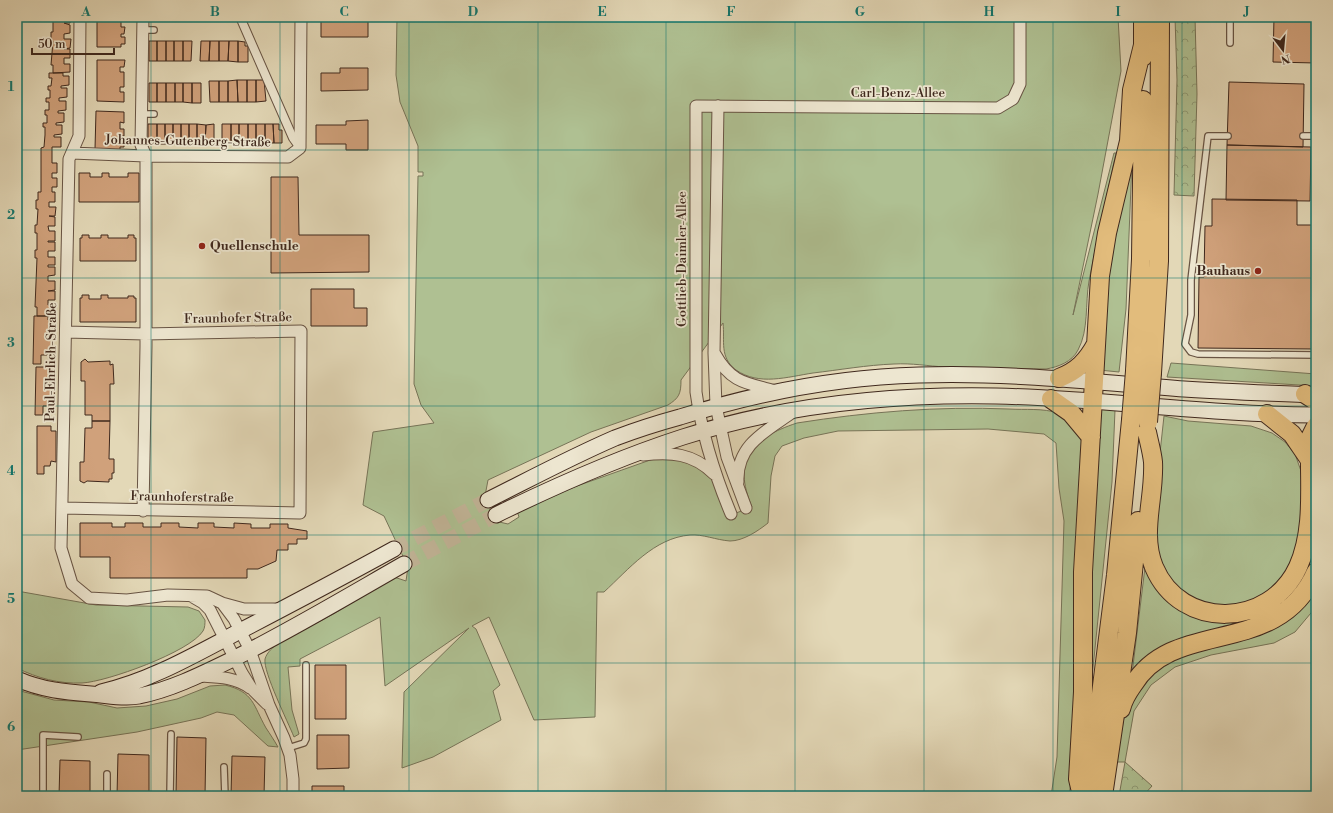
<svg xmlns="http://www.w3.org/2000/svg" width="1333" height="813" font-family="'Libre Bodoni',serif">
<defs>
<pattern id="forest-crowns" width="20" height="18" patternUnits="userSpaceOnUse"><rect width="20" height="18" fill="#afc092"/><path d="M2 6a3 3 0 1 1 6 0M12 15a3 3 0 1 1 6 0" fill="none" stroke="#909c77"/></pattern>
</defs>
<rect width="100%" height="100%" fill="#e3d8b7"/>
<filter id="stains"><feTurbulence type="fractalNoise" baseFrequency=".005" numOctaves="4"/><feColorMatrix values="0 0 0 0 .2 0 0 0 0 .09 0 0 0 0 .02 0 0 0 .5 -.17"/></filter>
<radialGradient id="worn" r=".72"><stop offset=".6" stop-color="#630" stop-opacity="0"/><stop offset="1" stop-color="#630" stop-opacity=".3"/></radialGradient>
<path fill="#afc092" stroke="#777458" d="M397,17H1118L1121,71L1098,194L1073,315L1114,153H1116C1107,195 1097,238 1089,281C1085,303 1089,330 1078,350C1072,362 1058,367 1046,369C1012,368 978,370 945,367C928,366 912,363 894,364C867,365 839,370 813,373C787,377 759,386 736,370C719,357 725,341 723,323L681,380C681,394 679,398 668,405L591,432L488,480L485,496L495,521L508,524L519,517L517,511L560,492L653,459L675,456L694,464L707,473L714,482L728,516L752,507C732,460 751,438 797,423C867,412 938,406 1009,409C1025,410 1043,408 1058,413C1075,419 1082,439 1085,455L1073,769L1069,796H1051L1057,757L1064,521L1059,488L1056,443L1044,434L988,429L838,431L804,438L782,446L775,456L771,476L768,523C758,531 743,541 730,541C716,540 703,534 690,535C654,538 629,569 604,592H597L595,717L534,720L489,617L472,626L476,629L500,685L493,691L501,720L433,757L402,768L404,692L469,628L385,686L380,617L300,659V666L288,667L292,710L299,734L294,737C288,722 263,672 265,659C267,652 273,647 279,643L335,613L394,577L406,581L408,567L384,516L363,505L373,432L434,423L421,405L414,384L418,176H423V172H418V146L400,102L396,75Z
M1132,161L1126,309L1119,372L1099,370L1107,276Z
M1171,363L1316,374V386L1167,377Z
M1098,409L1115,410L1112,482L1090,697L1087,633Z
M1164,416L1188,421L1251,426L1272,433L1285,442L1295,454L1301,471L1303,487L1302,519L1295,556L1281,583L1267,596L1229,608L1210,605L1191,597L1171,581L1159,562L1153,517Z
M1316,528L1313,554L1307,572L1299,586L1275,610L1132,674L1146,559L1171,599L1259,613Z
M1316,583V607L1295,632L1274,643L1211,655L1175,667L1151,685L1134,711L1125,762H1116L1125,712L1136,690L1175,655L1208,645Z
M17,591L96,605L188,607L199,611L205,620C205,623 205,628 203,631C190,652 106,682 82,683C59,684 37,678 17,668Z
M225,685C254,692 253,705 266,728C270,734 274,740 278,747L268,746L234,715L217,712L201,718L137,732L17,750V690L54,700L89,702L117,708L146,706L177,699L210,686Z"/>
<path fill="url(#forest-crowns)" stroke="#777458" d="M1175,17H1195L1197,94L1194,196L1174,195L1177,80Z
M1125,762L1152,786L1143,796H1119Z"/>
<path fill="#d0a17b" stroke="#3f281d" d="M53,17H71L70,23H64L70,25V33L64,34V39H71L70,48L64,49H70V58H64V64H70V72L53,73V65H51L53,41H51V32H53Z
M97,17H125V19H121V27H125L124,34H121V37H125V44H121V47H97Z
M149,17H157V19H149Z
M157,17H166V19H157Z
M166,17H174V20L166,19Z
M174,17H183V20H174Z
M340,17H368V37H321V20H340Z
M1274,17H1316V63L1273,62Z
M149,41H157V61H149Z
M157,41H166V61H157Z
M166,41H174V61H166Z
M174,41H183V61H174Z
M183,41H192L191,61H183Z
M201,41H210L209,61H200Z
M210,41H219V61H209Z
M219,41H229L228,61H219Z
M229,41H238V62L228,61Z
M238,41L245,42V46H248V62H238Z
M97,60H125L124,67H120V72H124V87H120V92H124V102L97,101Z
M340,68H368V90L321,91V73H340Z
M49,73H63V76H69V85L61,86V88H67V97L59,98V101H66V110L58,111V113H64V122L56,123V125H62V134L54,135V137H61V147H52V163H57V173H52V178H57V187H52V192H55V202H49V207H56L55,216H49L55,217V226H48L49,231H55V241H48V242H55V251H48V257H55V265H48V267H55V275L48,276V281H55V290L48,291H55V300H48V305H55V316H37V307H35L37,258H35V250H37V233H35V225H37L38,209H36V200H38V192H41V148L44,147L45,135V127H43V123H47V115H45V110H49V102H46V98H50V90H48V86H51L52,78H49Z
M237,80H247V102H238Z
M237,80L238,102H228V81Z
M247,80H256V102H247Z
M256,80H264L266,101L256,102Z
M209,81H219V102H210Z
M219,81H228V102H219Z
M1229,82L1304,84L1303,147L1227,145Z
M149,83H157V102H149Z
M157,83H166V102H157Z
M166,83H175V102H166Z
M175,83H183V102H175Z
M183,83H192V103L183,102Z
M192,83H201V103H192Z
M96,111L124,112V123L120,122V129H124V136H120V139H124V147H120V150L95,149Z
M368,120V150H346V144H316V125H346V121Z
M148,124H157V144H148Z
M157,124H165V144H157Z
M165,124H173V144H165Z
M173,124H181V144H173Z
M181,124H189V144H181Z
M189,124H197V144H189Z
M197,124L206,125L205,144H197Z
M214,124V144H205L206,125Z
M222,124H231V143H222Z
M231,124H239V143H231Z
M239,124H248V143H239Z
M248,124H256V143H248Z
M256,124H265V143H256Z
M265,124H273L274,143H265Z
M273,124H279V130H282V143H274Z
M1227,145L1311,147L1310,201L1226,200Z
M79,173H90V177H102V173H109V177H128V173H139V202H79Z
M271,177H298L299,235H369V272L271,273Z
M1212,199L1297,200V225H1313V276H1316V349L1198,348L1199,277H1204L1205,226H1212Z
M82,235H89V238H101V235H108V238H128V235H134V238H136V261H80V238H82Z
M1316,263V276H1313V266Z
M311,289H354V308H367V326H311Z
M82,295H89V299H101V295H108V298H128V296H134V298H136V322H80V298H82Z
M34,316H48V320H53V351H47V355H41V364H33Z
M85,359L88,362L110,361V365L113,364L114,384H110V421H92V415H85V381H81V362Z
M36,367H50V371H55L54,402H49V406H43V415H35Z
M92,421H110L109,459H114V473H112V479H109V482L87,481L84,483L80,481V462H84L85,428H92Z
M37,426H51V431H56V462L51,461L50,466H44V474H37Z
M80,523H112V527H125V523H143V527H161V523H179V527L198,528V523H214V527L234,528V523L251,524V528H270V524H288V528L307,531V539H297V544H288V550H277L276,561L258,569H247V578H110V557H80Z
M315,665H346V719H315Z
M317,735H349V768L317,769Z
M177,737L206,738L205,796H176Z
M118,754L149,755V796H117Z
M232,756L265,757L264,796H231Z
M60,760L90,761V796H59Z
M312,786H344V796H312Z"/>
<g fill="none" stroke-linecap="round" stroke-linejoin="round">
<path stroke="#c2b598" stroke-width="15" stroke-dasharray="15 8" stroke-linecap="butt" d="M394,549L488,500
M404,564L496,515"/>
<g stroke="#685444" stroke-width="8">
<path id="service" d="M143,30H154
M1230,43V17
M141,114H154
M1228,136H1208L1191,280V315L1185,344L1191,352L1198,354L1316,355
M1303,136H1316
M288,748L304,743L306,739V665
M224,767L225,796
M43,796V735L78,737
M107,796V774
M170,796L171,734"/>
</g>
<g stroke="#685444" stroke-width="10">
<path id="pedestrian" d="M240,17L293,138L300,148"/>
</g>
<g stroke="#685444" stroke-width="13">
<path id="minor" d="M80,17L79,136L69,159L61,548L72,584L89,598L127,600L168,595L207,596L222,603L244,609H278
M718,106L714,353L716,406L727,457L746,508
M72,153L146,156L288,157L300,148L301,17
M715,354C731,383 746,383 776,391
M643,455C671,452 693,453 714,474
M738,482C736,445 766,431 793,412
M63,508L300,513L301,331L145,334L66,332
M143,511L146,346V156L141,145L143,17
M731,514C714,473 702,435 696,392V106L998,108L1013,99L1020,84V17
M191,596L203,603L210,610L242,673L252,689L267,704
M222,603L234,619L250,650L269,705L284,738L290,755L293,779V796
M200,676C218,677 235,677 250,688"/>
</g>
<g stroke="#3f281d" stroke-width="17">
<path id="secondary" d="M488,500C530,479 571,457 615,438C636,430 658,423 680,417C757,393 838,377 919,375C1008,372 1095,382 1184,389C1228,392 1272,393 1316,395
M496,515C557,485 618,458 683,437C783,405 891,394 996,396C1103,398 1209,415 1316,415
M17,679C42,690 65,692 91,694C107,695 122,699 139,696C173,689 204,673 235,658C293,629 348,596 404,564
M101,692C150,681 196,654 240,631C292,604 343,577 394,549"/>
</g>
<g stroke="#3f281d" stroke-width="20">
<path id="trunk" d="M1143,17V57
M1135,371L1141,259L1143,100
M1152,373L1159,261L1160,17
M1059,378C1077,371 1087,361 1096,344
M1305,394L1316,401
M1051,399L1071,413L1091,437
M1267,414L1292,434L1309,459
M1147,432C1149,442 1152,452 1153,462C1155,497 1140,533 1154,567C1181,631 1270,628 1298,567C1315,529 1309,484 1310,444L1311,436L1316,426
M1121,709C1123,700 1128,692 1133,685C1175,616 1277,660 1316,572
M1089,789L1116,575L1131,420
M1082,796L1078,779L1083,692V572L1100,276L1107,233L1129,141L1132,90L1143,45
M1103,796L1127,633L1138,521"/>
</g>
<use href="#service" stroke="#ede6d0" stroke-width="5.5"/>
<use href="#pedestrian" stroke="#ede6d0" stroke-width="8"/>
<use href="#minor" stroke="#ede6d0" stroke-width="11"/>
<use href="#secondary" stroke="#ede6d0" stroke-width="15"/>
<use href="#trunk" stroke="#e2bc7c" stroke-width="18"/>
<g stroke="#3f281d" stroke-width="20" stroke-linecap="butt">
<path id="trunk-bridge" d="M1131,420L1135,371
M1148,422L1152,373"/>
</g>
<use href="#trunk-bridge" stroke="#e2bc7c" stroke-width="18"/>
</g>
<path fill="none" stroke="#0f766e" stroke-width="1" stroke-opacity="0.55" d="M151,17V796M280,17V796M409,17V796M538,17V796M666,17V796M795,17V796M924,17V796M1053,17V796M1182,17V796M17,150H1316M17,278H1316M17,406H1316M17,535H1316M17,663H1316"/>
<g fill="#8f2418" stroke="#ede6d0" stroke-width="1.5">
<circle cx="202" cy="246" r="4"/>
<circle cx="1258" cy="271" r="4"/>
</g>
<g text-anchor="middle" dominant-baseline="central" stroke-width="3.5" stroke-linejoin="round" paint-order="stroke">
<g font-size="13" fill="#3f281d" stroke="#ede6d0">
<text x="898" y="93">Carl-Benz-Allee</text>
<text transform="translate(188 141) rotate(1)">Johannes-Gutenberg-Straße</text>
<text transform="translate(682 259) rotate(-90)">Gottlieb-Daimler-Allee</text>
<text transform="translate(238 318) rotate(-1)">Fraunhofer Straße</text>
<text transform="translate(51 362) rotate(-89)">Paul-Ehrlich-Straße</text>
<text transform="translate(182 497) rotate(1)">Fraunhoferstraße</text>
</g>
<g font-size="13" font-weight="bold" fill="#3f281d" stroke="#ede6d0" text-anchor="start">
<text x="210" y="246">Quellenschule</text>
<text x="1250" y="271" text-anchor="end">Bauhaus</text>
</g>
</g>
<rect width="1333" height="813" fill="none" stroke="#e3d8b7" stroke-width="44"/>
<g transform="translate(1283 50) rotate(164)" stroke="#ede6d0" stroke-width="3" paint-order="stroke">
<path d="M0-3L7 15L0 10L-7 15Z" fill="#3f281d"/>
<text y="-6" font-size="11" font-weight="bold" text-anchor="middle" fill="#3f281d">N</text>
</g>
<path d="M32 48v6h82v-6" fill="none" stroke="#3f281d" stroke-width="2"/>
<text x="38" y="48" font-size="12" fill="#3f281d" stroke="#ede6d0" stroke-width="3" paint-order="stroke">50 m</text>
<rect x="22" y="22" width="1289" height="769" fill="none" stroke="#0f766e" stroke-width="1.5"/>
<g font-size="13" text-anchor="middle" font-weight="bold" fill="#0f766e">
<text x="86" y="16">A</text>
<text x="215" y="16">B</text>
<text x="344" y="16">C</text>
<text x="473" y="16">D</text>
<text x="602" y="16">E</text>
<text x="731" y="16">F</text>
<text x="860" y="16">G</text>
<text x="989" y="16">H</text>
<text x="1118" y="16">I</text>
<text x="1247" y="16">J</text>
<text x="11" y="91">1</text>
<text x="11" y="219">2</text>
<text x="11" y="347">3</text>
<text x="11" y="475">4</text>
<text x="11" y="603">5</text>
<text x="11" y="731">6</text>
</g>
<rect width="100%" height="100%" filter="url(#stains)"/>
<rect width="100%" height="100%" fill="url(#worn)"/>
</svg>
